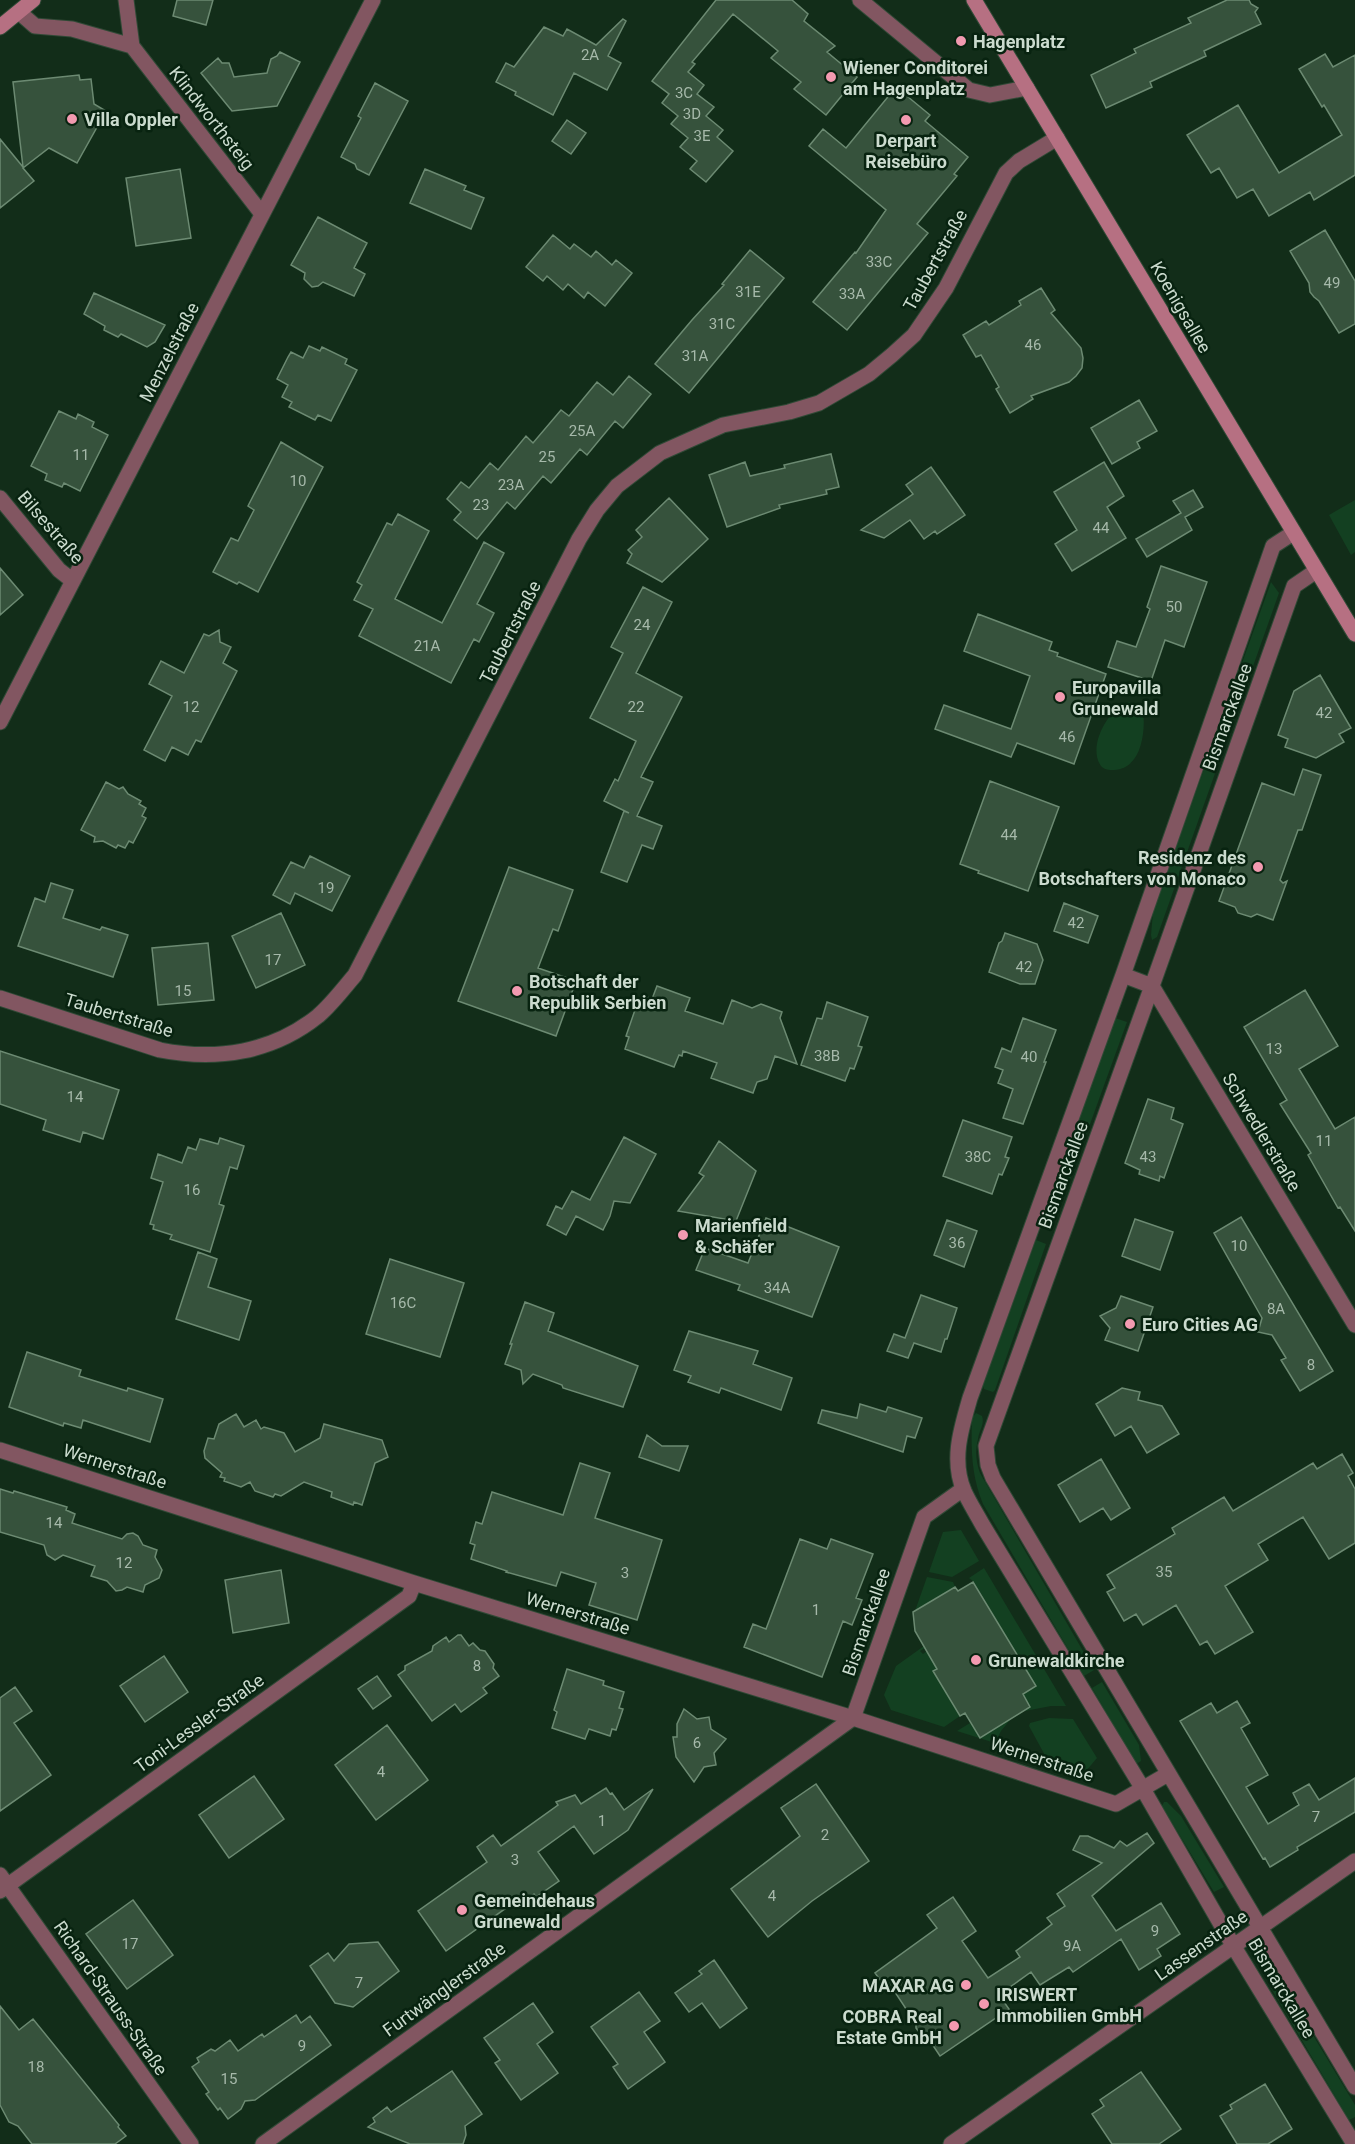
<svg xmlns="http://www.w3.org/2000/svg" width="1355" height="2144" font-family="Roboto,sans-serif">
<rect width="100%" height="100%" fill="#122d19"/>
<path fill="#134021" d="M1355,500V552L1351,555L1329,515Z
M1271,582L1279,593L1157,937L1152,940L1151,935L1153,912Z
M1129,702L1143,711C1146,732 1141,769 1114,770C1110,770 1104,770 1101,766C1087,747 1108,708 1129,702Z
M1115,1018L1127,1022L1056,1218L1045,1214Z
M1036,1240L1046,1244L995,1390L993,1392L984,1389L983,1386Z
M976,1413L982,1416C985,1424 979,1431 978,1439C975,1451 976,1462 980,1473L1094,1670L1084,1676L983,1504C971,1475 971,1448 972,1418Z
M961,1530L979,1561L952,1577L929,1572L943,1532Z
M984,1568L1066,1706H1051L1025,1711L1030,1707L1023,1694L1036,1686L974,1582L969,1578Z
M927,1577L953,1582L955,1587L915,1611Z
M924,1646L925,1648L920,1651L923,1654L927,1651L938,1668L933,1671L960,1716L944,1727L891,1710L884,1695L896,1666Z
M1102,1682L1139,1745L1141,1761L1138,1763L1135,1762L1092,1688Z
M1049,1718L1073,1719L1097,1758L1086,1771L1047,1759L1029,1726L1030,1723Z
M1010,1720L1001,1731L995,1743L957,1731L970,1723L980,1738Z
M1164,1802H1167L1181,1816L1224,1887L1214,1892L1162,1806Z
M1281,1982L1355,2105V2117L1349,2120L1271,1988Z"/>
<path fill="#36523c" stroke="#6c8a72" stroke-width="1.5" d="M177,0H213L206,25L173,16Z
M716,0H792L808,14L804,21L835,46L827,52L857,77L826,115L794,89L801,82L771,58L778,51L733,14L692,62L695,64L688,72L704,85L697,94L714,107L706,116L723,130L717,137L733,151L706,182L690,169L697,161L680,147L688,138L671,124L678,116L662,103L669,94L652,81Z
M1227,0H1249L1251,4L1258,8L1255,12L1261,24L1204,51L1206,56L1150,82L1152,87L1106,108L1091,75L1136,53L1134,49L1191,23L1188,18Z
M623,19L626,21L608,56L621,63L607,90L574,73L553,115L515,95L516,92L496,82L506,63L514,67L544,27L563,36L567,29L596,45Z
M280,52L300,62L277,106L232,111L201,73L218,58L222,63H229L234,77L267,73L271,59L277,56Z
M1325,54L1333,67L1355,55V175L1314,200L1310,192L1269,216L1253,189L1237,198L1219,168L1211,173L1187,135L1238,105L1279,173L1342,135L1324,105L1322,107L1299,69Z
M79,75L80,80L91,79L94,104L106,111L77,163L49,148L23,168L34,181L0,208V139L23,167L13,82Z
M375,83L408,101L369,175L357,169L355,164L341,157L361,118L358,116Z
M896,87L930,115L925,121L968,157L954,174L957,176L917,224L928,233L847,330L813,302L855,252L856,253L886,210L809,146L823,129L846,148Z
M567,120L586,133L571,154L552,141Z
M180,169L191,238L136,246L126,178Z
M425,169L466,186L464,190L484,198L471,229L410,203Z
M318,217L367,243L354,268L365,274L354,296L323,282L318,286L312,287L304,279L305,273L291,265Z
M1325,230L1355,281V324L1339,333L1319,301L1314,297L1310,292L1309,283L1290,251Z
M553,235L570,249L574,244L591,257L596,251L612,265L616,260L632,273L605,306L588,292L584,298L568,284L563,290L547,276L543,281L526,267Z
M750,250L784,278L689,393L655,364L692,320L724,285L722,284Z
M1041,288L1055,310L1051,313L1081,348L1083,358L1082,368L1076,376L1069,382L1031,396L1033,399L1010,413L996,389L999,387L981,355L976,357L963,335L986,321L989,325L1021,305L1019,301Z
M94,293L165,325L155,342L147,347L121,334L118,337L104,330L105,326L84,314Z
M309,346L320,351L322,347L347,359L345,364L357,370L331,421L318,415L315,420L289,407L292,402L282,397L288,385L277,379L288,357L291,352L303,358Z
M629,376L651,394L623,428L615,421L587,455L580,449L551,483L543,476L515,509L507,502L477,539L454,520L461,512L447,499L461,482L469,488L490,463L498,470L526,436L533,443L561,410L569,416L597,382L613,395Z
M1139,400L1157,431L1137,442L1140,448L1112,464L1091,428Z
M59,411L76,419L78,414L94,422L92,427L108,435L80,491L64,483L62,487L45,480L47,474L31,466Z
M281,442L323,467L258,592L239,582L237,584L213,572L231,538L238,541L254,510L248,506Z
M831,454L839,487L826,490L827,494L779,505L780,508L727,527L709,475L745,462L750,476L785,468L784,465Z
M1104,462L1124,496L1107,507L1126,538L1072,571L1055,544L1077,530L1054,492Z
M931,467L965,515L937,534L935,531L924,539L910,520L884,538L861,530L913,494L906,485Z
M1193,490L1203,507L1185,517L1192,530L1147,557L1136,539L1181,513L1173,501Z
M669,498L708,539L662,582L627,563L632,554L628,550L642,537L636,530Z
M398,514L429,531L395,599L442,623L484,542L504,553L477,604L494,613L479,642L474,639L451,683L359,636L373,609L354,600L362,585L357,582L387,523L392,525Z
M1161,566L1207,582L1184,647L1165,640L1151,681L1108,667L1117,641L1136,647L1150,609L1147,607Z
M0,568L23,595L0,615Z
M643,587L672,602L636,673L682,697L641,777L653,782L637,816L662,826L653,849L642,845L627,882L601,872L624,811L629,813L604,801L615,779L618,781L636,741L590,718L623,653L611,647Z
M978,614L1052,642L1049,650L1058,653L1057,656L1106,674L1074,764L1017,743L1011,757L935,729L944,705L1011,729L1030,676L964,651Z
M219,630L220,642L231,647L223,663L237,671L201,742L196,740L188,755L172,747L165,761L144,750L172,696L149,684L161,661L184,673L204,634L209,636Z
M1320,675L1351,728L1339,734L1344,742L1316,758L1285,747L1288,739L1278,735L1294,691Z
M1303,769L1321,775L1302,830H1298L1280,880L1283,883L1287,881L1273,920L1257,914L1251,917L1238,913L1235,907L1219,901L1262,783L1294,795Z
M990,781L1059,807L1028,891L978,873L979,871L960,864Z
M106,782L119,789L123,787L128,794L141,801L139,804L146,808L142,816L146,818L133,843L129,841L125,848L118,845L116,848L103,841L94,842L95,837L81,830Z
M310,856L350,876L332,911L295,893L290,904L273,895L291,862L304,868Z
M509,867L573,890L558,931L553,929L538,968L576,981L556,1036L458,1001Z
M51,883L73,890L63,918L100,930L102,927L128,935L113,977L18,946L35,898L45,902Z
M1064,903L1098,916L1088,943L1054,931Z
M281,913L305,965L256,988L232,936Z
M1005,933L1037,944L1043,960L1035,984H1020L989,972L999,943L1002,941Z
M208,943L214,1000L158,1005L152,948Z
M657,986L690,998L685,1011L723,1024L732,1000L752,1008L761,1004L782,1012L780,1018L797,1064L775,1056L767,1079L757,1082L753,1093L711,1078L717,1063L683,1051L682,1056L679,1055L674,1067L625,1049L629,1037L626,1036L636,1007L639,1008L644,996L652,999Z
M1305,990L1338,1046L1299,1069L1335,1129L1355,1117V1231L1340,1207L1338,1208L1308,1155L1311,1153L1280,1104L1287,1100L1244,1027Z
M827,1002L868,1017L858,1046L862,1047L854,1069L850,1068L845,1081L801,1065L817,1018L822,1019Z
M1023,1018L1056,1030L1044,1062H1046L1023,1124L1003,1118L1013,1089L998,1083L1003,1070L995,1067L1002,1048L1011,1052Z
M0,1051L119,1090L103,1139L83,1132L80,1142L43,1130L46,1120L0,1104Z
M1148,1099L1174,1108L1171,1119L1183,1124L1164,1178L1160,1176L1159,1181L1139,1174L1140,1170L1125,1163Z
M963,1120L1012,1137L1005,1157L1009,1158L1002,1175L999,1174L992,1194L943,1176Z
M624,1137L656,1154L630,1203L614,1201L610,1216L603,1230L576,1216L566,1235L547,1225L556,1206L562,1209L572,1191L590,1200Z
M220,1138L244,1146L237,1169L230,1167L219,1204L224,1206L210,1252L170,1239L172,1235L153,1229L154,1225L150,1224L163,1182L151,1178L158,1154L182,1163L188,1147L196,1150L200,1139L218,1144Z
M719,1141L756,1171L736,1221L678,1211L704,1176L699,1173Z
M1241,1217L1333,1371L1300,1391L1281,1360L1286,1358L1272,1335L1258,1332L1262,1318L1214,1233Z
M766,1218L839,1247L812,1317L738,1290L740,1285L696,1270L705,1248L748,1263Z
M1135,1219L1173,1232L1160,1270L1122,1256Z
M947,1220L977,1231L964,1267L934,1255Z
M198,1252L217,1259L208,1287L251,1301L239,1340L176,1319Z
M390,1259L464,1283L440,1357L366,1334Z
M921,1295L957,1308L947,1339H945L941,1352L914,1343L908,1358L887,1351L894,1334L905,1338Z
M1121,1296L1153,1307L1138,1351L1105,1340L1110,1328L1100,1316L1116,1308Z
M525,1302L554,1313L548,1331L638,1366L623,1407L563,1388L562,1385L533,1374L523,1384L521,1370L505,1364L512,1344H510Z
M689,1331L758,1351L753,1364L792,1378L781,1410L721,1388L719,1393L688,1382L691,1376L674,1370Z
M27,1352L81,1370L79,1376L127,1391L128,1388L163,1399L150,1442L83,1420L81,1428L64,1423L63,1426L9,1407Z
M1122,1388L1140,1392L1138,1400L1162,1406L1179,1434L1147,1453L1131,1426L1115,1436L1096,1404Z
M860,1404L886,1412L888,1407L922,1418L915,1438L907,1436L903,1452L818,1423L822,1410L857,1418Z
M236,1414L244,1427L256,1420L261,1429L264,1427L284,1433L295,1452L320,1438L324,1424L382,1440L388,1457L375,1463L362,1505L354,1502L353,1505L331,1497L332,1492L304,1482L281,1496L275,1494L273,1497L255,1491L250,1482L241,1487L224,1481L225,1478L220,1477L222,1473L205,1458L204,1451L208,1438L214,1439L219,1424Z
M647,1435L662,1446H688L679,1471L639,1457Z
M1342,1454L1353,1473L1348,1476L1355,1489V1543L1329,1559L1303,1517L1258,1544L1268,1560L1225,1586L1253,1632L1215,1654L1207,1641L1200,1645L1176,1605L1143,1625L1136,1614L1124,1621L1107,1592L1115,1588L1107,1575L1175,1534L1172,1528L1224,1497L1233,1511L1313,1463L1317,1469Z
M1101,1459L1130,1508L1111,1520L1103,1508L1080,1522L1058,1485Z
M580,1463L610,1473L595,1518L662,1540L637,1620L589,1605L596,1583L561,1572L556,1586L506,1572L507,1571L471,1559L475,1545L470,1543L476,1522L482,1524L492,1492L563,1515Z
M0,1489L13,1493L14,1491L67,1507L66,1510L75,1514L72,1523L122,1539L127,1534L133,1533L138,1536L143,1545L157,1550L155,1557L162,1570L159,1578L145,1585L143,1592L127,1587L122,1590L116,1591L107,1581L91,1576L95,1566L63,1555L55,1560L47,1555L44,1545L0,1532Z
M800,1539L827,1549L831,1539L873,1554L856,1598L862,1600L852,1625L843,1621L822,1677L744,1647L753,1624L766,1629Z
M281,1570L289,1623L233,1633L225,1580Z
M973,1582L1036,1686L1023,1694L1030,1707L980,1738L965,1713L960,1716L933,1671L937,1669L915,1631L913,1612L955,1587L958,1591Z
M458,1635H461L469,1646L473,1643L480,1650L485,1651L494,1664L493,1668L499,1676L483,1688L487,1693L461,1712L455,1704L432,1721L398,1675L405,1670V1666L432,1651L433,1646L446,1637L449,1642Z
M164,1656L188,1692L145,1722L120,1686Z
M567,1669L604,1681L603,1685L624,1692L619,1708L623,1709L616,1730L612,1729L610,1736L589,1729L585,1739L552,1728L557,1712L554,1710Z
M377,1676L391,1696L373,1709L358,1689Z
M15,1687L32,1711L14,1723L51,1775L0,1811V1698Z
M1237,1701L1250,1723L1241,1728L1268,1775L1246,1787L1268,1824L1299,1805L1293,1793L1309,1784L1319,1800L1355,1778V1812L1297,1847L1298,1850L1270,1867L1265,1858L1263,1859L1180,1721L1211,1703L1217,1713Z
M684,1709L697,1719L709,1717L711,1729L726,1739L714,1753L716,1765L704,1767L694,1782L676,1757L673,1737H677V1724Z
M387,1725L428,1780L376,1820L335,1765Z
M254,1776L284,1819L229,1858L199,1815Z
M816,1784L869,1861L812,1901L768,1937L731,1889L800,1836L781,1808Z
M606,1788L610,1794L612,1793L624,1810L653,1789L628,1830L594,1854L574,1826L538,1852L559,1881L536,1897L534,1894L518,1905L516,1901L446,1951L418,1911L487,1862L477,1847L493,1835L501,1846L558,1805L556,1802L575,1795L581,1804Z
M1147,1833L1154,1843L1092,1896L1116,1931L1161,1903L1180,1934L1157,1949L1161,1956L1139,1970L1121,1939L1073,1972L1069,1967L1040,1985L1031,1972L999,1995L1009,2009L940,2056L930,2041L925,2040L916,2028V2024L893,1989L889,1992L875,1973L937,1928L927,1915L953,1897L976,1931L962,1941L988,1978L1020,1957L1016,1951L1052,1924L1047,1918L1065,1906L1057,1894L1102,1863L1073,1850L1080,1836H1088L1114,1848L1120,1841L1127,1846Z
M133,1900L173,1955L127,1989L86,1934Z
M378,1942L399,1971L353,2007L335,2003L310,1966L328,1953L334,1961L349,1944Z
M714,1960L747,2008L720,2028L702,2003L689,2012L675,1993L702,1974L699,1971Z
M639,1992L660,2021L644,2032L665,2062L628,2089L613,2067L618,2064L591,2027Z
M533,2003L553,2032L537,2044L558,2073L521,2100L495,2063L500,2060L484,2038Z
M0,2006L19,2030L33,2019L119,2125L118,2127L126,2136L115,2144H32L18,2126L9,2122L0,2105Z
M296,2015L301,2023L310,2016L331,2045L255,2100L245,2101L241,2109L228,2119L220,2108L218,2110L206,2094L209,2092L192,2067L199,2062L197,2058L211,2049L215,2051L230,2040L238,2051L262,2034L264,2037Z
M452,2071L482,2114L465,2126L466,2135L463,2144H410L368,2127L375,2122L373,2118L387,2107L391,2112Z
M1141,2072L1181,2129L1159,2144H1112L1092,2114L1104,2106L1100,2100Z
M1265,2084L1292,2129L1268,2144H1237L1220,2116L1232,2109L1230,2105Z"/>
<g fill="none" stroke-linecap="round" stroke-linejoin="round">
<g stroke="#304936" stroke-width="17">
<path id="minor" d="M126,0L132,46L262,214
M860,0L969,90L990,95L1027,88
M19,12L35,26L72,29L132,46
M0,498L59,570L73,581
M1293,533L1273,546L1123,975L970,1398C961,1429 951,1460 964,1491C969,1502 976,1513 982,1524L1143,1789L1234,1947L1354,2144
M1316,571L1294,586L1152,986L986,1446L988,1465L993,1478L1355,2087
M0,722L373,0
M1123,975L1152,986L1355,1325
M0,998L160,1050C216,1061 272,1053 318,1016C332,1004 343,989 355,975L579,539L597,510L617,486L660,453L723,425L789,412L819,403L869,374L892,355L914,335L946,288L1006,173L1019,161L1057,138
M0,1450L414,1583L853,1718L1116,1804L1168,1774
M853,1718L924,1517L963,1489
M0,1875L191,2144
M0,1891L409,1596L414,1583
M263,2144L853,1718
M951,2144L1355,1861"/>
</g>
<g stroke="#304936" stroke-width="17">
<path id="secondary" d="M974,0L1355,634
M0,27L33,0"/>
</g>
<use href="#minor" stroke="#825661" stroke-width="15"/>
<use href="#secondary" stroke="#b67082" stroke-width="15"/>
</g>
<g fill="#f29ab0" stroke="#082310" stroke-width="2">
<circle cx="961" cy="41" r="6"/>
<circle cx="831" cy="77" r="6"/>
<circle cx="72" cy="119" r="6"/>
<circle cx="906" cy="120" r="6"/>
<circle cx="1060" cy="697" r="6"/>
<circle cx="1258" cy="867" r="6"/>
<circle cx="517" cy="991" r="6"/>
<circle cx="683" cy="1235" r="6"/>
<circle cx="1130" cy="1324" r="6"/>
<circle cx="976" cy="1660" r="6"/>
<circle cx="462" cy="1910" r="6"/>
<circle cx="966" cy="1985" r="6"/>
<circle cx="984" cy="2004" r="6"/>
<circle cx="954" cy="2026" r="6"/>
</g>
<g text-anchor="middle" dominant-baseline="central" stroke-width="5" stroke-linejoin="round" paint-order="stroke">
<g font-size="15" fill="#a6b9aa">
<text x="590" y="55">2A</text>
<text x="684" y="93">3C</text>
<text x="692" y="114">3D</text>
<text x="702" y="136">3E</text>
<text x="879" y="262">33C</text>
<text x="1332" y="283">49</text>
<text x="748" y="292">31E</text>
<text x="852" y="294">33A</text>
<text x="722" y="324">31C</text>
<text x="1033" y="345">46</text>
<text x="695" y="356">31A</text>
<text x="582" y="431">25A</text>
<text x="81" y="455">11</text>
<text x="547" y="457">25</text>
<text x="298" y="481">10</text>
<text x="511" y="485">23A</text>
<text x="481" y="505">23</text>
<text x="1101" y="528">44</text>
<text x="1174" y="607">50</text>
<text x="642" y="625">24</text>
<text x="427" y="646">21A</text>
<text x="191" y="707">12</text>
<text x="636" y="707">22</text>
<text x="1324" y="713">42</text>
<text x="1067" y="737">46</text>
<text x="1009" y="835">44</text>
<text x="326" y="888">19</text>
<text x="1076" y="923">42</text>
<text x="273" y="960">17</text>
<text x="1024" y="967">42</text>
<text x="183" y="991">15</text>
<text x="1274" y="1049">13</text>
<text x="827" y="1056">38B</text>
<text x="1029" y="1057">40</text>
<text x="75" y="1097">14</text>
<text x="1324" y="1141">11</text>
<text x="978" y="1157">38C</text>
<text x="1148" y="1157">43</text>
<text x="192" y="1190">16</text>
<text x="957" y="1243">36</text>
<text x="1239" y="1246">10</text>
<text x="777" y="1288">34A</text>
<text x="403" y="1303">16C</text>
<text x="1276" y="1309">8A</text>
<text x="1311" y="1365">8</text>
<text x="54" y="1523">14</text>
<text x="124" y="1563">12</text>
<text x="1164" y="1572">35</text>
<text x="625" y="1573">3</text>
<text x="816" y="1610">1</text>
<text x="477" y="1666">8</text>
<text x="697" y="1743">6</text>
<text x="381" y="1772">4</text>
<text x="1316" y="1817">7</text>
<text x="602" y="1821">1</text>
<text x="825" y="1835">2</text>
<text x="515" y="1860">3</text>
<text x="772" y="1896">4</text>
<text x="1155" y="1931">9</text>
<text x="130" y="1944">17</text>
<text x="1072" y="1946">9A</text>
<text x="359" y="1983">7</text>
<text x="302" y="2046">9</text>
<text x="36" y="2067">18</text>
<text x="229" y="2079">15</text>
</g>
<g font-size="18" font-weight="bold" fill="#cbdbce" stroke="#082310" text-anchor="start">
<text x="973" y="41">Hagenplatz</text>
<text x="843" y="67">Wiener Conditorei<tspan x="843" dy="21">am Hagenplatz</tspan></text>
<text x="84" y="119">Villa Oppler</text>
<text x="906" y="140" text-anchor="middle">Derpart<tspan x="906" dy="21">Reisebüro</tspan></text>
<text x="1072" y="687">Europavilla<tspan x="1072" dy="21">Grunewald</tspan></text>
<text x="1246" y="857" text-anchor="end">Residenz des<tspan x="1246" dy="21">Botschafters von Monaco</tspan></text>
<text x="529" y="981">Botschaft der<tspan x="529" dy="21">Republik Serbien</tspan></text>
<text x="695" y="1225">Marienfield<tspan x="695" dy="21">&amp; Schäfer</tspan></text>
<text x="1142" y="1324">Euro Cities AG</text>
<text x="988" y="1660">Grunewaldkirche</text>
<text x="474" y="1900">Gemeindehaus<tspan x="474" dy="21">Grunewald</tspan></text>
<text x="954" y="1985" text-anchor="end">MAXAR AG</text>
<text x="996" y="1994">IRISWERT<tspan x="996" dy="21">Immobilien GmbH</tspan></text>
<text x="942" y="2016" text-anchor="end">COBRA Real<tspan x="942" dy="21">Estate GmbH</tspan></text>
</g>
<g font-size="18" fill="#cbdbce" stroke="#082310">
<text transform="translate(212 118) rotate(52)">Klindworthsteig</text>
<text transform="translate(935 260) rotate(-61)">Taubertstraße</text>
<text transform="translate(1181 307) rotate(60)">Koenigsallee</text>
<text transform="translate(169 352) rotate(-63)">Menzelstraße</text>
<text transform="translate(51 527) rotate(49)">Bilsestraße</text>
<text transform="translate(510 632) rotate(-63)">Taubertstraße</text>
<text transform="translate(1227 717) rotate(-70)">Bismarckallee</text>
<text transform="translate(119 1015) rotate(17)">Taubertstraße</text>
<text transform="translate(1262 1132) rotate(59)">Schwedlerstraße</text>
<text transform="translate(1063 1175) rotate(-70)">Bismarckallee</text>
<text transform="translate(115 1466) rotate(18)">Wernerstraße</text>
<text transform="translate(578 1613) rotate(17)">Wernerstraße</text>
<text transform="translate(866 1622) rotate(-71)">Bismarckallee</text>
<text transform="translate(199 1723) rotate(-36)">Toni-Lessler-Straße</text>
<text transform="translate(1042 1759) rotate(18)">Wernerstraße</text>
<text transform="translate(1201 1945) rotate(-35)">Lassenstraße</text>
<text transform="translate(1282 1988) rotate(59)">Bismarckallee</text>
<text transform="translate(444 1989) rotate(-36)">Furtwänglerstraße</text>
<text transform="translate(111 1998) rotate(55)">Richard-Strauss-Straße</text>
</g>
</g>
</svg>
